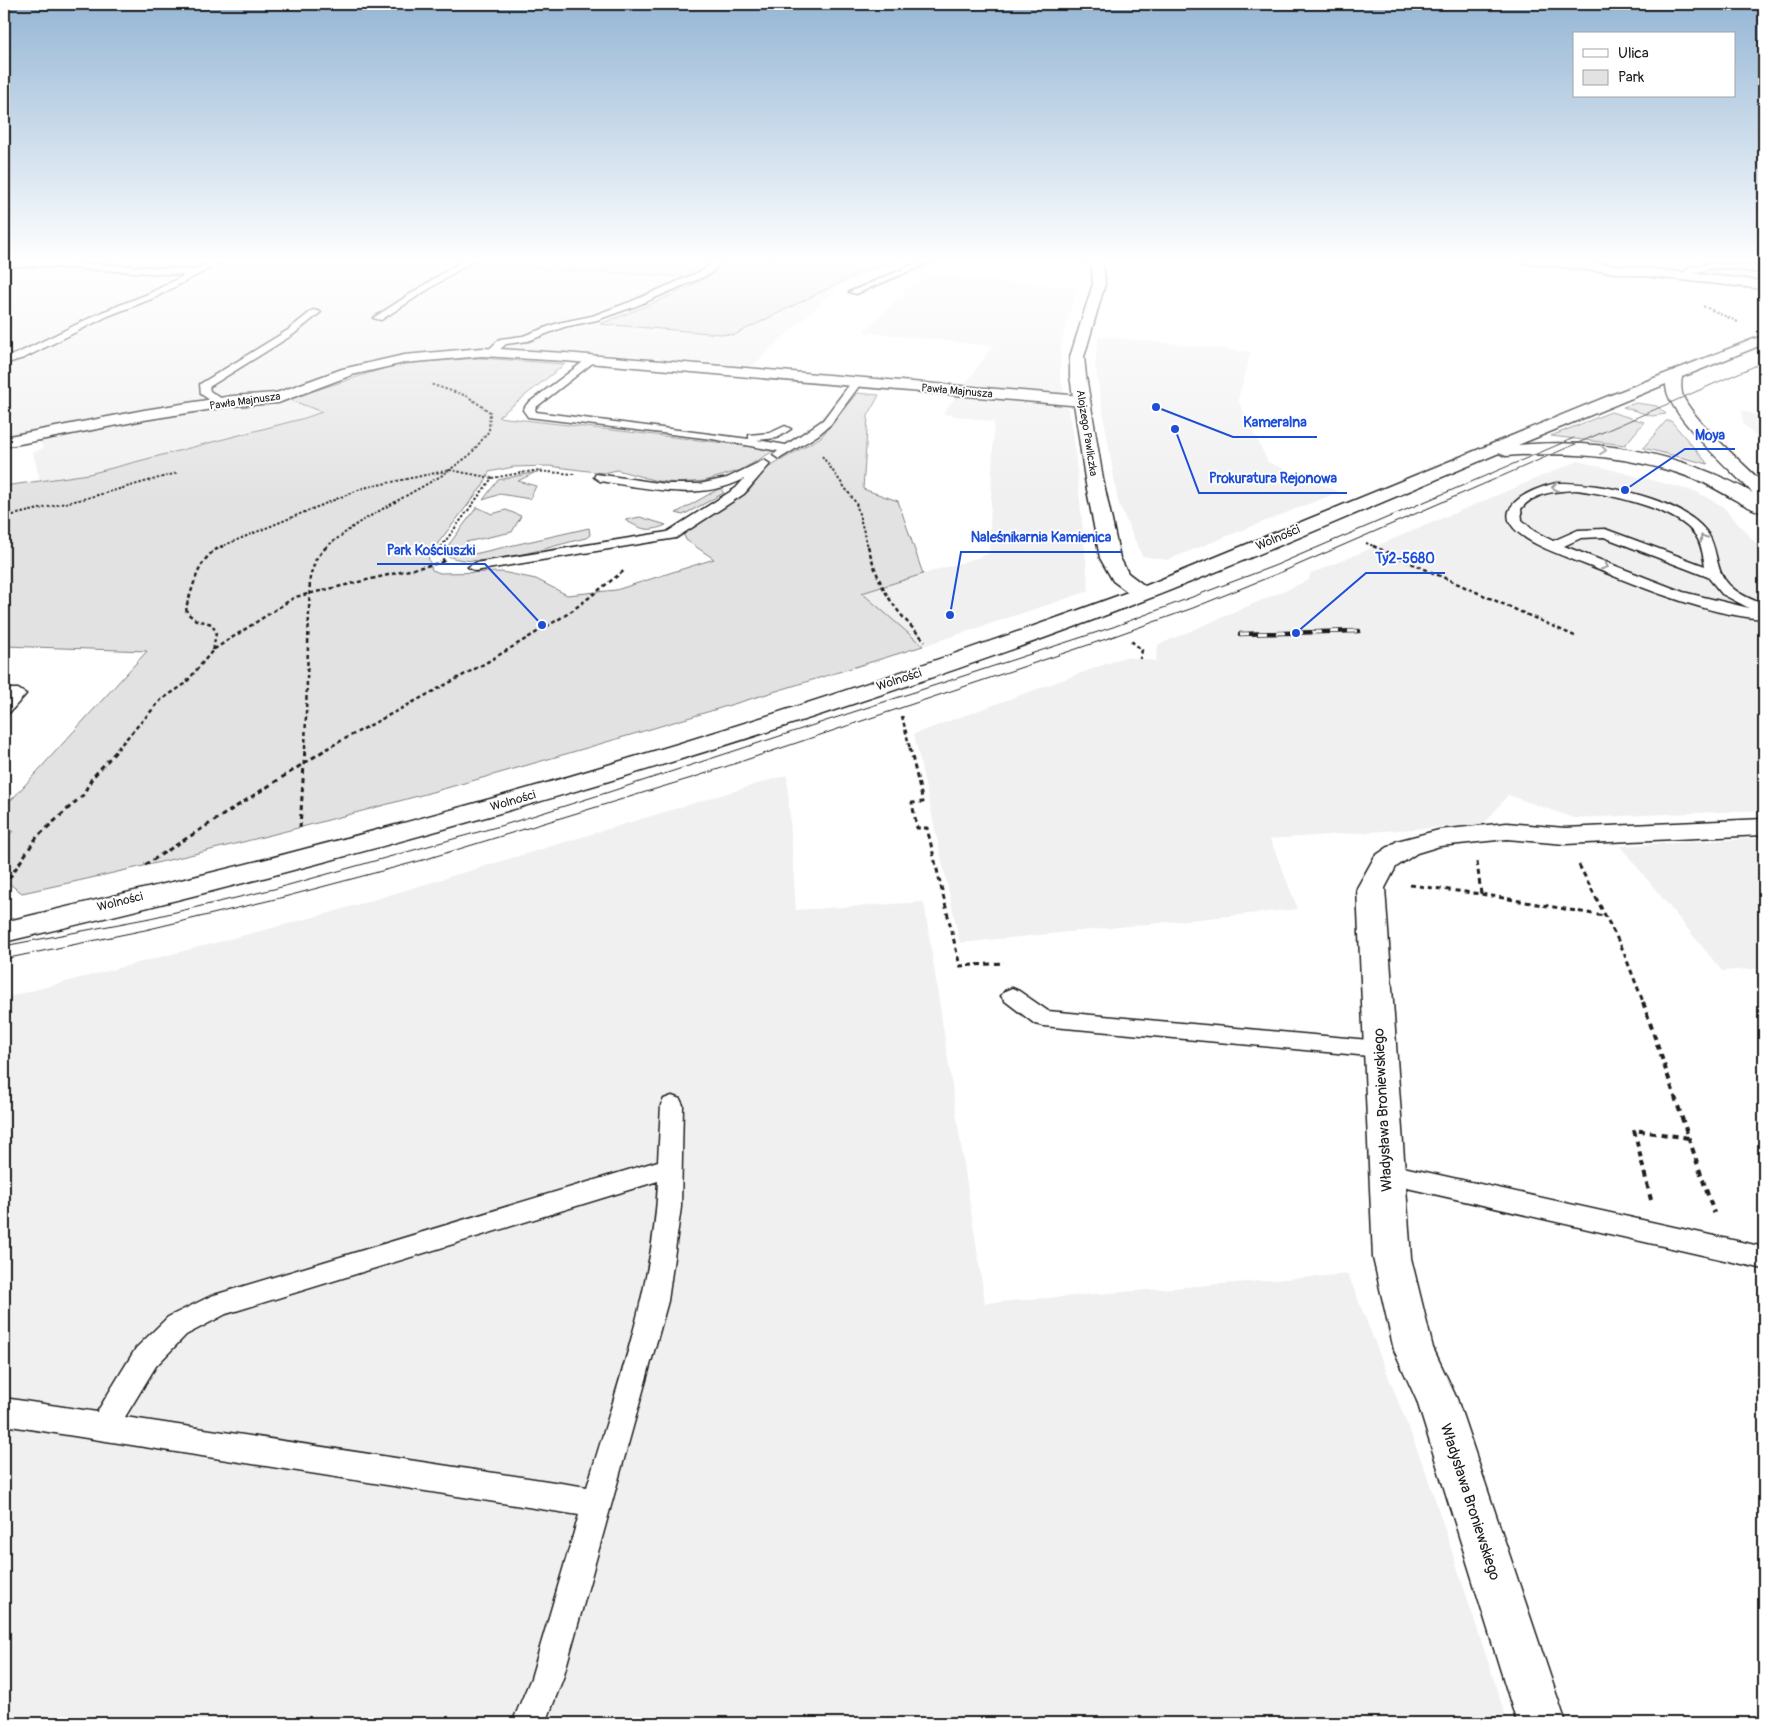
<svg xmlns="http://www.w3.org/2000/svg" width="1768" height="1727" font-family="Pangolin,sans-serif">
<rect width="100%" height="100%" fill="#fff"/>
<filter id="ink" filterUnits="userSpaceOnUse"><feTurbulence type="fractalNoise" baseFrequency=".02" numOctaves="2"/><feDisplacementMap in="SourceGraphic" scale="10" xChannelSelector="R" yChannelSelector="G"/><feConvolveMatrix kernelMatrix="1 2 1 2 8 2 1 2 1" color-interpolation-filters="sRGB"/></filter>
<g filter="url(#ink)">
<path fill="#f0f0f0" d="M4,259H910L873,271L838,287L752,366L582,352L478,348L446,351L373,361L271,397L245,394L4,437Z
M1696,259H1764V280L1664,270L1695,262Z
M922,274L1079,288L1069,313L1061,346L1060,375L1073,431L1089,591L923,646L862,593L989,554L994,422L943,414L993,346L863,332Z
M1099,336L1251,352L1238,400L1268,462L1339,492L1167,560L1142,556L1118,502L1095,364Z
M288,399L323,412L252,433L89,474L40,480L33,453L43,448L38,438L231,404Z
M1742,410L1764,418V444L1743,424Z
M1578,461L1697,492L1722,506L1764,552V810L1574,818L1508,795L1484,824L1270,839L1298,909L960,943L914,734L1125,657L1156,661L1158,645L1309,580L1310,574Z
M787,775L796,910L924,902L985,1303L1348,1274L1426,1472L1508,1723H4V998L333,912Z
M1764,838V968L1722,971L1620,846Z"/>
<path fill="#e2e2e2" stroke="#7f7f7f" d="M481,259H706L685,277L473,264Z
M730,259H895L851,277L734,335L600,324C634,311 708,284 730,259Z
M480,358L565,364L498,417L777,449L741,470L705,481L678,483L657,481L617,470L604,473L549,466L513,467L489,472L484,484L428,556L432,570L440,573L502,572L536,579L567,595L616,590L714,559L686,540L683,533L749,491L766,469L821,437L857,393L879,395L868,416L863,489L898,501L923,574L862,593L923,646C625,738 327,829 22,893L4,880V841L13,831L4,830V808L147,651L4,646V601L10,595L4,594V486L89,474L305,418L322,412L288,399L398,364Z
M1636,403L1657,406L1666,414L1652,416L1623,407Z
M1611,412L1644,422L1625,445L1551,436Z
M1666,421H1671L1708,464L1643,448Z
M536,472L518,481L536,486L530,499L500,494L483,500L498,480Z
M720,488L724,493L683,515L676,513Z
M477,507L492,514L506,510L521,516L512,532L466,542L474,554L589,528L590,535L586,538C550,546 481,571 448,556L447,547Z
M640,517L663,524L666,525C648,533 641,529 625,520Z"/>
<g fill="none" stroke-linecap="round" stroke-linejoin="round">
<g stroke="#1c1c1c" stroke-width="3">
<path id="lane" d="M216,259H227L154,298L108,316L24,358L4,364V358L16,354L102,312L148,294L185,275L35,266L4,267V262L35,260L194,270Z
M465,259H475L381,320L373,318Z
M713,259H722L710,274L636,306L597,320L564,327L528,341L506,344L495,354L486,352L500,339L523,336L558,323L592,316L630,302L704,270Z
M927,259H938L856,294L849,292Z
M1070,259H1096L1098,261L1094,264Z
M1712,263L1764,267V273C1739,271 1710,261 1688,278L1681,276L1689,268Z
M313,310L321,312L294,334L209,387L210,391L225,401V405H217L201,394L200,384L288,330Z
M591,356L595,357V361L535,408L536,412L749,439V435L770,433L785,426L791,429L777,438L757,440L786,445L823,420L853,380H861L862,382L831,424L818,435L779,459L773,455L778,451L712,439L528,417L523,410L527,404Z
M764,460L770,464L744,494L676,538L475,571L468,567L475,563L667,532L736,488L744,479C699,502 647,488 600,481L594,477L596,474L666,484H699L727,478Z
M1556,483C1597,482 1684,498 1708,534C1714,543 1715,553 1718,564C1723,587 1743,597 1764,604V619C1743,617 1721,613 1701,607C1662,596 1626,581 1589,566C1572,559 1553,553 1536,544C1482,516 1517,493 1556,483ZM1576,490C1608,494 1677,508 1696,536C1702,545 1703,556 1705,566L1605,529L1578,530L1553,541L1534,531L1522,520L1521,509C1534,492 1557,491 1576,490ZM1604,537L1708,577L1722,594L1749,608L1683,592L1564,546L1581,538Z
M4,689H18L26,694L10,712L4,714Z
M1012,988L1019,991L1048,1011L1380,1041L1388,1043L1391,1049L1388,1055L1380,1057L1043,1026L1035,1024L1005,1001L1001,996L1005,991Z
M672,1096L680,1099L683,1105L681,1207L668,1301L563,1678L546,1723H512L531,1678L579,1515L4,1425V1398L97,1412L136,1348L168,1317L211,1296L658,1161L661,1105L664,1099ZM658,1181C654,1286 617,1386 587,1487L125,1417L156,1366L186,1335L226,1314Z
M1385,1163L1764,1247V1269L1385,1183L1376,1180L1373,1173L1376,1166Z"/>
</g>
<g stroke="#1c1c1c" stroke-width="3">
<path id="street" d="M1518,259H1559L1764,281V289L1524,263Z
M482,348L565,353L1082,396L1090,401L1082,406L565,361L482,356L404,363L352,375L278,403L232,406L144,420L4,447V437L144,410L232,396L276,393L342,369L404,355Z
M1764,819V835L1565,844L1507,839L1440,846L1417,853L1396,867L1385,888L1411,1258L1433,1348L1457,1399L1566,1723H1517L1417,1401L1394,1350L1373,1258L1357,888L1375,856L1397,841L1439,830L1507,823L1565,828Z"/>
</g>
<g stroke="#1c1c1c" stroke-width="3">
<path id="secondary" d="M1088,259H1100L1104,269L1105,284L1084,357L1086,376L1103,479L1120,558L1128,573L1145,586L1611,395L1764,335V344L1682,377C1681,382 1681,388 1682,393C1687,415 1746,466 1764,484V513C1744,508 1717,487 1695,479C1633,456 1572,451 1506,456L1499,453C1348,516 1198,583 1044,638C704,760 355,860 4,942V922C103,898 203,876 301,850C581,778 857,692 1128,592L1113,581L1100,558L1085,479L1070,376V357L1093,284L1092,269ZM1666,384C1665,413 1732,471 1753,493C1682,453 1599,438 1518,445Z"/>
</g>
<path stroke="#1c1c1c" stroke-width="2" stroke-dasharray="2.5 2" stroke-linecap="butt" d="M1703,306L1738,322
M822,456L856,503L868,547
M4,517L87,498L177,473
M1366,543L1376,547
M220,547L363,488L450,470L492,478
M326,547L358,523L441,476L470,455L489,431L490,412L467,396L430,384
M441,547L492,478L533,471L575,474"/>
<path stroke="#1c1c1c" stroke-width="2.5" stroke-dasharray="4 3" stroke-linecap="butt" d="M442,546L439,552L445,563
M868,546C880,591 893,608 925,641
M1373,546L1577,637
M1131,641L1142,650L1140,659
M213,650L216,633L212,624L196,620L187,613L186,607C195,583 198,556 223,546
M902,716L910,749
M117,749L161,700L185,684L213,650L295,597L443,562
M305,749L310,577L316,559L327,546
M326,749L484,664L569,613L625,570"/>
<path stroke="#1c1c1c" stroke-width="3" stroke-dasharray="5 4" stroke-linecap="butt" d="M910,748L923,802L912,803L917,828H927L960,966L1004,963
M300,828L305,748
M1477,862L1481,894
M145,865L328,748
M1579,865L1622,948L1644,1004
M1410,885L1481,894L1604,916
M4,886L37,837L83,795L92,778L119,748"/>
<path stroke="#1c1c1c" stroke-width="4" stroke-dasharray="6 5" stroke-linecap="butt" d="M1643,1002L1714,1213
M1651,1200L1634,1130L1689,1138"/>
<use href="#lane" fill="#fff" fill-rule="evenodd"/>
<use href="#street" fill="#fff" fill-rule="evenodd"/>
<use href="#secondary" fill="#fff" fill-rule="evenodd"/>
<path stroke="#1c1c1c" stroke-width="1" d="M4,946L150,918L274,889L507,824L609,792L1113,627L1274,566L1574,438
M4,959L145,930L284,897L423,860L698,776L1106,639L1193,608L1284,571L1764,362"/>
<g stroke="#1c1c1c" stroke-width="4.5">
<path id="rail" d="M1240,634L1359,631"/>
</g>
<use href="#rail" stroke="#fff" stroke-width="3" stroke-dasharray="9" stroke-linecap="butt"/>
</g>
<defs><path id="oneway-chevron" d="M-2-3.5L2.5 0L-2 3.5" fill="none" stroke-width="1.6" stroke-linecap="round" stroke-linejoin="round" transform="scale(1.25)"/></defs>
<g stroke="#999">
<use href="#oneway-chevron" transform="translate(1603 450) rotate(6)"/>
<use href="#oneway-chevron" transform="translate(1555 487) rotate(170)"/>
<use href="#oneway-chevron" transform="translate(1703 538) rotate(-123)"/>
<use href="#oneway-chevron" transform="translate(1605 566) rotate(21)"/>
</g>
</g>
<linearGradient id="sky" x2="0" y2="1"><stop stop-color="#95b6d5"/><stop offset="0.52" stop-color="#fff"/><stop offset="1" stop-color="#fff" stop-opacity="0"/></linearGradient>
<rect width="1768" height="501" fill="url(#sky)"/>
<g text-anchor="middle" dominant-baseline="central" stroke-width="4" stroke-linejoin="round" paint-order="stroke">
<g font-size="11" fill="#1c1c1c" stroke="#fff">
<text transform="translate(957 391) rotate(5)">Pawła Majnusza</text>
<text transform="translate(245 401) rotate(-8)">Pawła Majnusza</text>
<text transform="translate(1087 433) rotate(81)">Alojzego Pawliczka</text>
</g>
<g font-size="12" fill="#1c1c1c" stroke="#fff">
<text transform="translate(1278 538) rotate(-23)">Wolności</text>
<text transform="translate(899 680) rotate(-18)">Wolności</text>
<text transform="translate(513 801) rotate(-16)">Wolności</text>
<text transform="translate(120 902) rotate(-14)">Wolności</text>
</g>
<g font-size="15" fill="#1c1c1c" stroke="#fff">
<text transform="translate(1383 1110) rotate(-93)">Władysława Broniewskiego</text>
<text transform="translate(1470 1502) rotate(72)">Władysława Broniewskiego</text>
</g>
</g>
<path fill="none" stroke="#1d4ed8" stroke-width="2" d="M1156 407L1233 437H1317M1625 490L1685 449H1735M1175 429L1199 493H1347M950 615L961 552H1122M542 625L485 564H377M1296 633L1366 573H1445"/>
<g fill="#1d4ed8" stroke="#fff" stroke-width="2">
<circle cx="1156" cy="407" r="5"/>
<circle cx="1625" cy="490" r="5"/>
<circle cx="1175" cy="429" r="5"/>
<circle cx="950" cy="615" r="5"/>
<circle cx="542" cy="625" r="5"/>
<circle cx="1296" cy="633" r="5"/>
</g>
<g font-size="14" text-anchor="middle" font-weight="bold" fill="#1d4ed8" stroke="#fff" stroke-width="4" stroke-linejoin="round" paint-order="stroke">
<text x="1275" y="427">Kameralna</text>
<text x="1710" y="440">Moya</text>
<text x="1273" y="483">Prokuratura Rejonowa</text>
<text x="1041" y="542">Naleśnikarnia Kamienica</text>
<text x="431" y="555">Park Kościuszki</text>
<text x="1405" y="563">Ty2-5680</text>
</g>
<rect width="1768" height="1727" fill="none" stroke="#fff" stroke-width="20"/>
<rect x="10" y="10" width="1748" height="1707" fill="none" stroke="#1c1c1c" stroke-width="2" filter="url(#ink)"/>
<rect x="1573" y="32" width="162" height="65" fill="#ffffff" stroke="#a4a4a4"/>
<rect x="1583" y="49" width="25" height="8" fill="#ffffff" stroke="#a4a4a4"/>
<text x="1618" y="58" font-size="15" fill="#1c1c1c">Ulica</text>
<rect x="1583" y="70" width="25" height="15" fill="#e2e2e2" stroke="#a4a4a4"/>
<text x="1618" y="82" font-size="15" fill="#1c1c1c">Park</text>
</svg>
